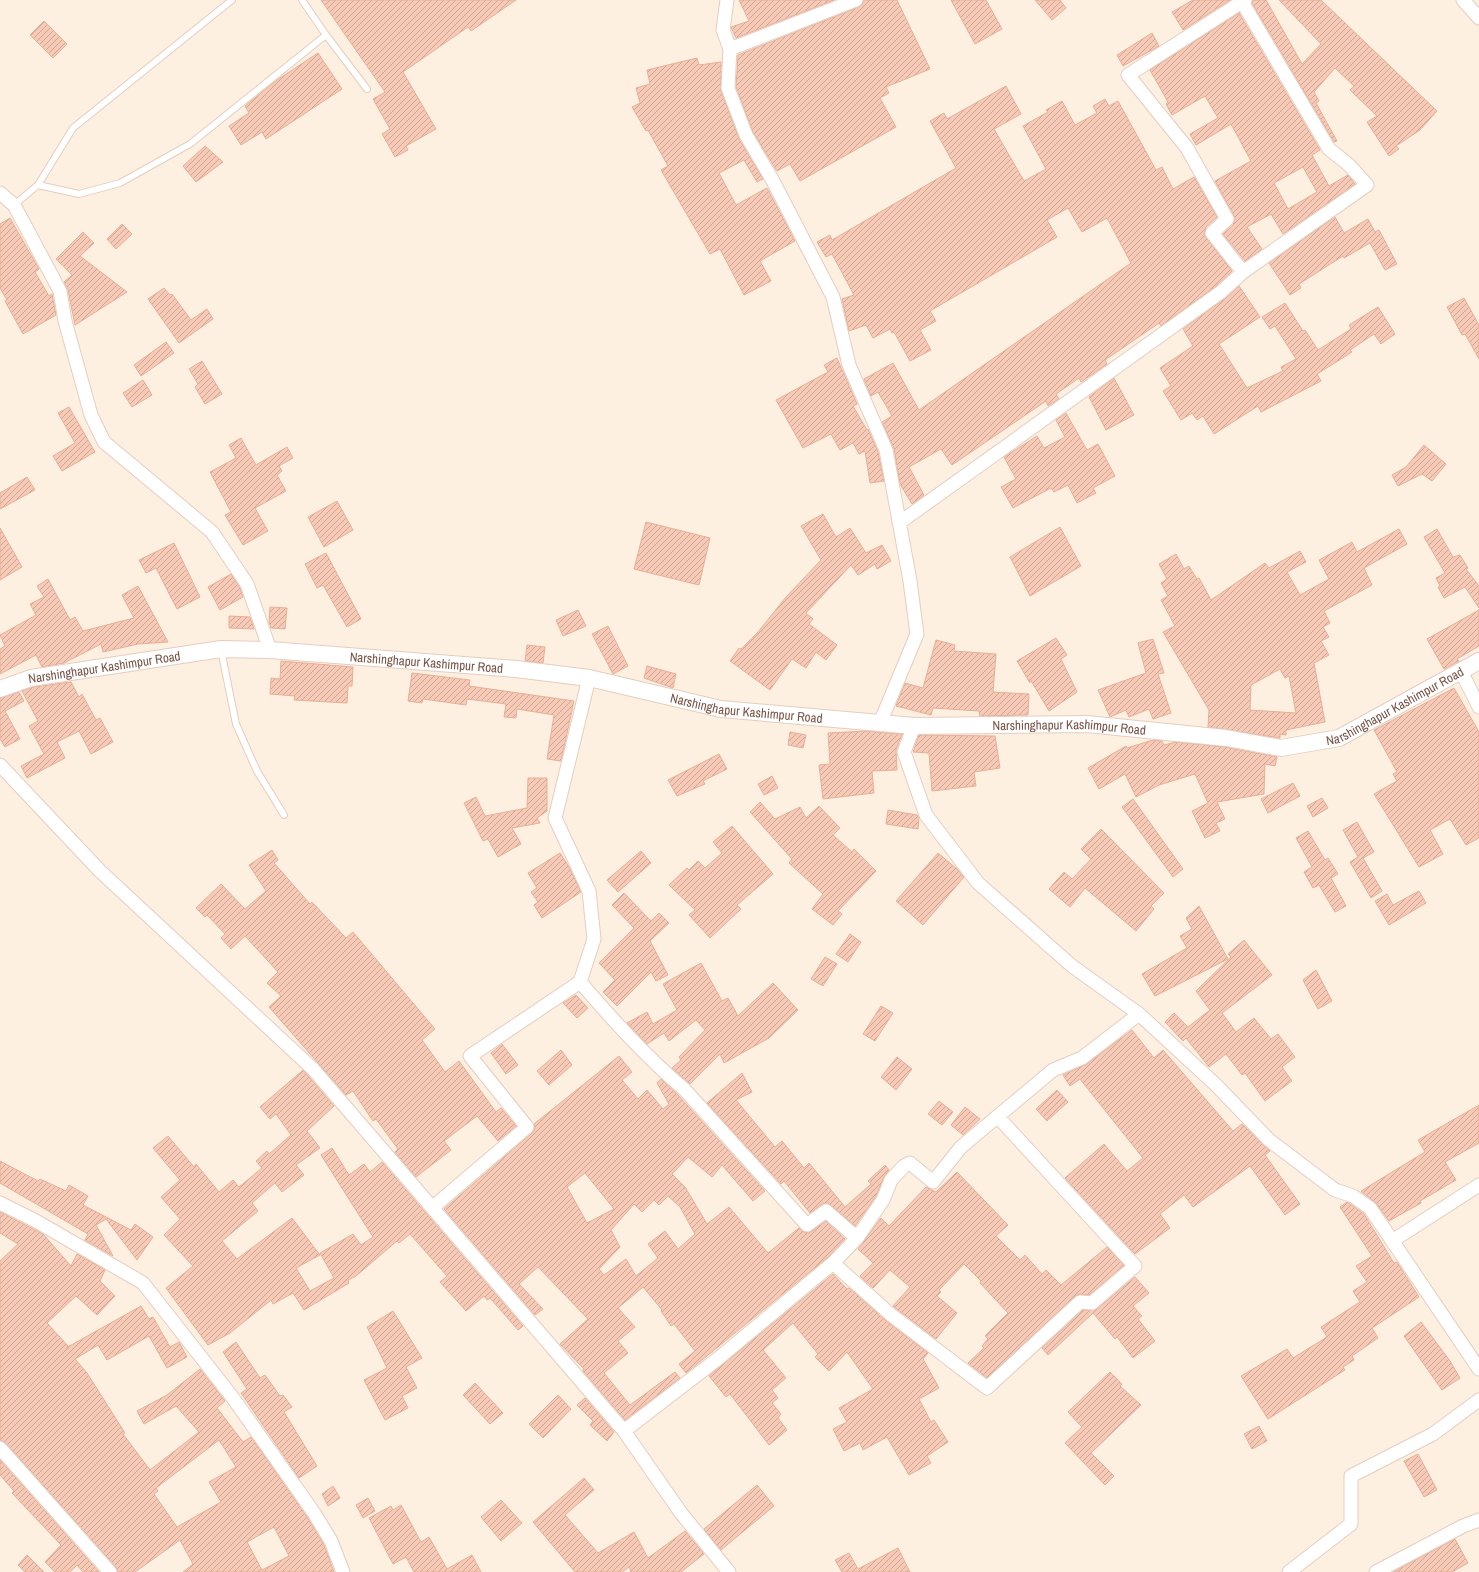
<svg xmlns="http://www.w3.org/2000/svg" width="1479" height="1572" font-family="'Archivo Narrow',sans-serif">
<defs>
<pattern id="building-hatch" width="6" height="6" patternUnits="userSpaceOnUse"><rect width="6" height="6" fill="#f6cab6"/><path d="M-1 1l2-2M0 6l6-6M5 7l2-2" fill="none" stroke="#cca796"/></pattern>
</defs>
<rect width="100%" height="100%" fill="#fef0e1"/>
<path fill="url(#building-hatch)" stroke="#eaae95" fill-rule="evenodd" d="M321,0H516L471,31L468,27L403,72L436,129L406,146L408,150L395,157L382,134L390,129L373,99L385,92Z
M739,0H834L736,38L731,27L749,21Z
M864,0H897L930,69L886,87L889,93L880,98L896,127L800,181L790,164L777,171L753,132L736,87L738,55L859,7L862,5Z
M951,0H986L1002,29L975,44Z
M1035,0H1060L1066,8L1052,20Z
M1193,0H1230L1183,30L1172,12Z
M1253,0H1266L1302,64L1321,44L1279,0H1321L1437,111L1420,130L1396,146L1399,149L1389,156L1367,122L1377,116L1350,90L1354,86L1335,68L1314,92L1319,101L1316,103L1337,141L1334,142L1252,3Z
M1239,13L1320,150L1312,155L1329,186L1348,175L1355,184L1283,234L1271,214L1247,227L1262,249L1245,261L1223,234L1233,225L1235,218L1215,181L1251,161L1231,124L1196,145L1190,134L1218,118L1205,96L1172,115L1166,104L1168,102L1150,70ZM1303,167L1317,192L1288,209L1274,183Z
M44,21L67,44L53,58L30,35Z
M1152,33L1159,46L1123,66L1117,55Z
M318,53L342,89L266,139L262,132L241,145L229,126L249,113L245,106L277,80Z
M697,58L699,65L721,62V91L739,139L763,179L757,182L744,160L719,173L736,205L767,188L795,241L760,261L771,281L744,295L720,249L710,254L661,170L668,166L648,130L646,131L632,107L640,103L636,88L650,84L647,70Z
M1006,86L1021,114L994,129L1024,181L1046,169L1023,126L1048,112L1046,110L1062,101L1075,125L1097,113L1093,106L1105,99L1109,106L1118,101L1156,170L1162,167L1173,189L1194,177L1217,217L1206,227L1204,235L1232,271L1216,286L1161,326L1159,323L1105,360L1107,364L1081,382L1079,378L1056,394L1059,399L1048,406L1046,401L952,465L941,449L909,467L924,495L912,504L900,484L894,448L882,422L892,416L878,392L871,396L864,379L893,363L919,410L1131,263L1107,218L1082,232L1068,208L1047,220L1057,237L930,311L936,321L920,330L931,350L910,361L894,332L892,333L890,329L873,338L866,325L849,331L842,299L854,295L832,254L826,257L817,242L830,235L832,240L956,168L930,121L944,113L947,119Z
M205,146L223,162L196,182L183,166Z
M1335,217L1344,233L1368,219L1375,232L1379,230L1397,264L1385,270L1370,243L1344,258L1343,256L1299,284L1301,288L1290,295L1269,263Z
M10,218L39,269L35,272L49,296L52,294L56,315L23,334L5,301L7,300L0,288V224Z
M122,224L132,234L116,249L107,239Z
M83,232L94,243L80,256L127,292L75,325L68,290L64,282L72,275L56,259Z
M1239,286L1260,317L1219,344L1247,388L1283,371L1281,367L1296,359L1275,326L1270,329L1262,317L1285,303L1303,331L1305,330L1318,350L1351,329L1349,325L1378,307L1395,334L1381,344L1374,334L1350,350L1352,352L1317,374L1321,381L1261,412L1258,406L1214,434L1203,416L1197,420L1192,413L1181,420L1163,391L1171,386L1160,368L1193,346L1183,329L1226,298Z
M164,288L170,295L172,294L191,320L207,309L213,319L179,343L148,299Z
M1464,298L1479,325V359L1465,334L1462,335L1447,307Z
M166,342L174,353L141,376L134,365Z
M837,358L857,404L853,406L867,430L868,429L878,452L884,481L870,483L865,451L859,454L853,443L840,450L831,434L803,448L776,400L828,372L824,365Z
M202,361L222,394L205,404L195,387L198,384L189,369Z
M1114,378L1134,415L1106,430L1089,397Z
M143,380L152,395L132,407L123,393Z
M69,407L95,452L62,471L53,456L75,443L58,413Z
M1066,413L1087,450L1098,444L1115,476L1093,488L1096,493L1077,503L1068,485L1054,492L1051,488L1013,508L1001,487L1016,479L1004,457L1037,436L1044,448L1065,437L1056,420Z
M241,438L256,465L287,447L293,458L279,466L282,471L277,475L286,491L255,508L268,531L243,545L225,515L231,512L210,472L236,458L229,445Z
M1424,445L1446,464L1432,481L1422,474L1398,486L1392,475L1406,467Z
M27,477L35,490L0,509V493Z
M337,501L353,530L324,547L308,517Z
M823,514L836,537L850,528L866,553L882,545L891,561L877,569L875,564L858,575L851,565L806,613L813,619L809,624L837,645L826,660L816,652L806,668L792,659L770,690L730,661L739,648L741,649L758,632L786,597L821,560L801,526Z
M646,522L710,538L699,585L634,569Z
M1060,527L1081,566L1030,596L1010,557Z
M0,528L22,567L0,580Z
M1399,529L1407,544L1364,568L1372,585L1324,611L1330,623L1323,627L1329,637L1321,641L1329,655L1314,663L1325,722L1286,730V735L1280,734V738L1208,727L1209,710L1163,632L1175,626L1161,600L1168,596L1161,583L1167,579L1159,564L1176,554L1184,569L1189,566L1197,579L1199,578L1211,600L1265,563L1269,568L1300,551L1306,562L1287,572L1300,595L1329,579L1319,560L1352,542L1357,552ZM1280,669L1285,678L1289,676L1296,713L1250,710L1251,685Z
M1437,529L1453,557L1460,555L1468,568L1466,569L1479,586V608L1465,587L1444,598L1438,587L1440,586L1436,578L1445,573L1424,537Z
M174,543L200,597L177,609L156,568L146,573L139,560Z
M326,553L361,619L347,627L323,585L317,588L305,564Z
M231,574L240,588L243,597L220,610L208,587Z
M48,579L70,620L75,617L83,631L134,618L122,595L138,586L168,642L138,644L103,652L101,644L64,663L42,667L36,655L0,674V649L5,646L0,635L36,615L30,604L44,597L37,586Z
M270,607L287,608L285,629L271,628L269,622Z
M578,610L586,626L563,636L556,620Z
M1479,610V646L1457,659L1459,661L1444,669L1427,639Z
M229,616L250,617L254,629L229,628Z
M608,626L628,666L613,674L592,634Z
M1056,638L1067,655L1061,659L1077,692L1049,711L1030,679V683L1017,661Z
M1153,639L1164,673L1158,674L1171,713L1153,719L1149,709L1129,717L1126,710L1110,717L1098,690L1146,673L1138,643Z
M936,640L955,645L954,651L996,654L993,692L1029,694L1028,715L980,716L979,711L933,708L931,715L896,706L905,683L923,688Z
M527,645L545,647L543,663L525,661Z
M281,661L353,667L352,686H348L347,703L294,700L295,696L270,694L271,678L280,679Z
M647,666L676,674L673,688L644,678Z
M412,673L470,680L469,686L574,701L561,761L547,759L554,715L517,709L516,718L504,717L506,704L467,699L466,705L423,699L422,703L408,701Z
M71,682L79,697L82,694L96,720L100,718L113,742L91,754L79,731L57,742L65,758L27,778L21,766L44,754L29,726L38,721L22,691L33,687Z
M1454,688L1479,732V838L1466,845L1450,819L1430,830L1443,854L1419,867L1374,794L1397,781L1393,774L1397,772L1374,730Z
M19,692L24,701L5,711L20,739L5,747L0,739V698Z
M866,731L902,734L896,750L897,770L872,771L874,793L823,799L819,765L830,764L828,733Z
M790,732L806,735L803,748L788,745Z
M919,735L995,736L1000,768L974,772L976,786L932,791L929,753L913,752Z
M1153,740L1162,741L1164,745L1176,742L1225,747L1277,757L1275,766L1265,764L1264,794L1217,802L1225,819L1216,823L1220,831L1205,838L1192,811L1208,803L1195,774L1159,785L1136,797L1125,774L1099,789L1088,768L1126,746L1127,748Z
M719,754L727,769L703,781L705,784L677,796L668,780Z
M772,776L778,788L764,795L758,784Z
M528,778H547V811L537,818L540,823L512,828L521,844L498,857L488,839L483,841L464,803L476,797L485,816L527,808Z
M1293,783L1300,796L1268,813L1261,799Z
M1322,798L1328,808L1313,817L1307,806Z
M1133,799L1183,869L1173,877L1122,807Z
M760,802L775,819L800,807L806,818L819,806L840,828L833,835L852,852L854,849L876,871L838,911L842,914L833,925L812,909L823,894L789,863L792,859L750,812Z
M888,810L917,815L919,818L918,829L886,824Z
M1357,822L1374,852L1363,858L1382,891L1371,898L1350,862L1358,857L1343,830Z
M732,826L773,874L737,905L741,909L710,938L689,915L695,910L669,885L687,868L689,870L698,861L705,868L722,853L713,842Z
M1101,829L1164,893L1151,906L1154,909L1136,931L1085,888L1070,907L1049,889L1064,872L1072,879L1091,859L1081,849Z
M1308,831L1325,860L1328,858L1338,874L1331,878L1346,906L1335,912L1319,885L1313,888L1304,872L1312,867L1296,838Z
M272,850L278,860L274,863L310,904L312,902L346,938L353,932L435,1029L422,1040L445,1072L459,1061L496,1112L501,1108L516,1126L498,1141L477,1116L444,1141L451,1150L416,1177L395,1152L398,1149L376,1119L373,1121L353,1091L346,1095L269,1007L281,996L267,983L278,972L245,936L231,949L221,938L225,934L207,915L205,917L196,908L221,884L245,909L266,891L249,865Z
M641,851L651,863L618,892L607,880Z
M560,853L569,867L581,892L542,918L534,905L538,902L531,892L537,888L528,873Z
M938,853L957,869L964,877L923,925L896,901Z
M1419,891L1426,903L1389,925L1375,901L1387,894L1393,905Z
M624,893L651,921L659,913L669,923L650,941L668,975L656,981L651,972L617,1006L603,992L615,980L599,963L634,928L612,905Z
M1199,906L1228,959L1155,996L1142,974L1187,948L1180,936L1192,929L1186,918Z
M850,934L861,942L848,962L836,954Z
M1244,940L1272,975L1222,1013L1236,1032L1254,1018L1271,1039L1278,1034L1295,1057L1282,1067L1292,1081L1265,1101L1245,1073L1242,1075L1226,1054L1209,1067L1186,1038L1183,1041L1165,1022L1174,1013L1188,1027L1210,1010L1196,991L1231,957L1228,954Z
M825,957L837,964L823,986L811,979Z
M701,963L722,1001L728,998L738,1016L773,983L798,1010L769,1038L724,1063L720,1054L690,1084L672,1068L681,1060L679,1057L705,1030L696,1020L669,1041L664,1033L647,1044L627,1023L647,1012L653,1024L677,1010L663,984Z
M1316,970L1332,1001L1318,1009L1303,980Z
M576,995L588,1008L577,1018L563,1003Z
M881,1006L893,1013L875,1041L863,1034Z
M1132,1030L1154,1058L1163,1050L1233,1131L1242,1124L1270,1151L1265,1155L1300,1204L1285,1215L1250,1166L1193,1207L1184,1195L1160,1214L1170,1228L1135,1254L1065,1178L1104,1144L1127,1171L1143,1158L1080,1079L1070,1086L1063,1075L1087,1064Z
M502,1044L518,1065L506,1074L491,1053Z
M561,1050L572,1065L549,1085L537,1071Z
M619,1056L632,1072L622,1080L638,1099L647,1090L663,1109L669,1104L657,1083L661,1079L678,1095L765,1191L753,1201L722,1165L712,1177L688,1157L672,1174L685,1187L707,1224L729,1207L768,1253L799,1228L804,1232L809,1233L826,1221L845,1239L828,1257L686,1373L679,1364L695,1351L674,1324L671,1326L661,1311L662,1310L643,1287L618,1308L635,1327L618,1341L628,1353L604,1373L630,1405L675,1372L680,1378L625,1420L583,1371L584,1369L560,1344L588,1319L538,1267L519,1284L543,1309L535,1315L444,1209L532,1133L535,1129L534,1124ZM585,1173L614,1209L587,1223L567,1187ZM668,1196L680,1207L695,1234L678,1249L665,1231L648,1244L658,1258L636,1276L626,1259L604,1275L599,1269L620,1247L611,1230L634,1204L642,1212L654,1200L659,1205Z
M897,1057L912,1069L896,1090L881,1077Z
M303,1070L334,1106L307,1131L320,1148L296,1165L304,1175L282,1192L275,1183L252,1203L258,1211L222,1241L237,1259L292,1218L320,1255L296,1268L310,1291L334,1278L320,1253L353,1234L361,1245L373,1237L321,1155L332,1148L349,1175L364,1164L370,1172L382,1162L523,1326L518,1330L490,1298L487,1300L484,1296L466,1311L440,1282L447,1276L410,1234L399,1243L397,1241L356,1276L348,1280L349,1283L304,1310L293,1293L273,1304L271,1300L230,1333L208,1345L166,1288L193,1266L164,1235L180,1219L161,1197L180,1180L153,1148L168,1136L194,1167L196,1164L219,1192L233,1180L239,1187L262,1168L256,1161L267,1151L269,1154L291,1135L276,1114L270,1119L260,1107Z
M742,1073L752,1092L736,1100L775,1147L782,1141L804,1168L809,1163L845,1207L871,1184L868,1181L885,1165L889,1170L884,1177L876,1196L855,1226L828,1203L822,1204L810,1213L784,1181L781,1184L707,1103Z
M1057,1090L1068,1102L1047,1121L1036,1109Z
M939,1101L953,1112L942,1125L928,1114Z
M1479,1105V1143L1445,1162L1456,1180L1420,1201L1421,1203L1389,1221L1376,1203L1361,1191L1425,1152L1418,1140Z
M965,1107L980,1119L963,1135L951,1125Z
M0,1161L38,1181L40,1179L66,1191L69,1185L88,1196L83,1205L131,1230L135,1224L153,1237L137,1260L106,1219L96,1225L113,1256L85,1240L88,1234L0,1183Z
M957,1172L1008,1225L996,1236L1020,1260L1025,1255L1042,1274L1046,1270L1061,1285L1107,1247L1124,1265L1089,1295L1080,1294L1075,1296L987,1378L968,1363L984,1348L982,1346L988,1339L985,1336L1008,1313L980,1283L981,1281L964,1264L939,1290L941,1292L937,1296L957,1313L936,1339L893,1306L910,1287L890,1270L873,1288L860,1276L873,1263L858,1249L881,1218L889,1226L926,1187L936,1192Z
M1347,1202L1364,1214L1394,1263L1397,1262L1419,1297L1372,1328L1378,1338L1352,1356L1354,1360L1343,1367L1345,1370L1268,1419L1241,1376L1287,1349L1293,1358L1327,1337L1321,1327L1360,1302L1353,1291L1367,1282L1356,1266L1372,1256L1340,1207Z
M0,1212L43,1234L71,1266L77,1254L105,1270L100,1281L115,1296L97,1315L76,1296L47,1323L68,1346L66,1348L141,1306L149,1319L153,1317L170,1347L179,1342L187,1357L167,1368L149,1336L107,1360L98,1345L75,1359L87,1373L125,1433L123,1434L150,1470L199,1432L176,1406L144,1424L137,1411L167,1395L200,1369L225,1401L217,1408L243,1442L251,1437L307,1517L324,1545L334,1572H183L193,1564L180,1540L135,1572H118L116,1567L6,1443L0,1440V1261L18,1244L0,1233ZM219,1440L236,1467L209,1482L221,1502L177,1527L154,1494L158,1491L156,1488ZM274,1527L289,1556L262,1570L247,1542Z
M833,1274L847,1289L849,1288L885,1320L928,1353L923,1359L939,1388L919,1399L931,1422L934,1420L948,1442L927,1456L931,1463L909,1475L887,1437L863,1450L860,1443L844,1451L833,1429L847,1422L839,1408L873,1389L847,1352L829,1371L815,1357L818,1354L793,1323L763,1350L786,1378L772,1390L778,1398L772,1403L781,1414L778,1418L787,1430L769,1445L730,1394L726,1397L709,1376Z
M1135,1277L1149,1293L1133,1306L1142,1316L1138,1319L1155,1341L1133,1358L1117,1337L1115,1339L1093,1313L1048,1355L1042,1348L1083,1310L1097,1309Z
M393,1311L422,1358L406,1367L417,1388L402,1396L408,1408L385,1420L364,1380L387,1368L367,1327Z
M1421,1322L1450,1361L1460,1378L1442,1390L1404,1336Z
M236,1342L260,1378L265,1375L280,1396L283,1395L292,1407L284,1412L317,1466L299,1478L241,1393L247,1389L223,1352Z
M1110,1372L1122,1384L1120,1386L1141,1405L1091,1453L1114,1476L1105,1485L1065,1443L1082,1427L1068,1412Z
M475,1383L503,1413L490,1424L463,1395Z
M558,1395L571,1409L543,1438L529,1424Z
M585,1398L614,1432L607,1441L590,1425L593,1421L577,1405Z
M1259,1426L1267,1441L1252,1449L1244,1434Z
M1418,1454L1437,1490L1424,1497L1404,1461Z
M0,1460L99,1572H83L77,1565L70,1572H55L45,1562L61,1545L12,1493L14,1491L0,1475Z
M584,1478L594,1490L565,1515L598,1553L634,1532L648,1558L685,1531L704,1554L681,1572H630L631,1571L629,1567L622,1572H575L533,1522Z
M757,1485L774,1506L721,1550L704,1529Z
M333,1486L340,1498L328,1506L322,1494Z
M368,1498L375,1511L363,1518L356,1505Z
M501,1500L522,1523L501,1541L481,1517Z
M401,1505L421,1542L429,1537L447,1569L472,1555L481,1572H414L406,1557L393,1564L369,1518L391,1506L393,1510Z
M1455,1539L1468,1563L1452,1572H1393Z
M898,1548L910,1572H842L835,1560L849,1553L858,1569Z
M27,1555L44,1572H25L18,1565Z"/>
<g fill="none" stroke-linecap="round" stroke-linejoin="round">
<g stroke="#e5cdbf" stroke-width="8">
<path id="service" d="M326,35L367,89
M38,185L79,194L120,183L190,144L326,35L302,0
M14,205L38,185L73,128L232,0
M221,650L236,724L257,771L284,815"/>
</g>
<g stroke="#e5cdbf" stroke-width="15">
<path id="minor" d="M727,0L723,30L730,49L728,88L746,135L773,181L833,297L849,365L886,450L910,581L917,634L880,723
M1463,0L1479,18
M730,49L856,0
M0,193L14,205L60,291L65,321L91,415L104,442L212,532L247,584L270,650
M1243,272L1212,233L1227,219L1187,148L1128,75L1245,0
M899,523L1221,292L1243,272L1367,185L1349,165L1329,149L1241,0
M1461,671L1479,707
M589,678L555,818L589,891L594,939L580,982C613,1020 646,1057 684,1089L807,1225L826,1211L857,1238
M914,726L904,752L926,815L978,883L1072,966L1139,1014L1216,1085L1269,1140L1335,1190L1353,1196L1370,1208L1479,1369
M0,765L100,871L313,1069L624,1431L720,1357L833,1263L857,1238L883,1200L891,1180L904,1166L910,1163L933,1182L961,1147L1053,1070L1082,1058L1139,1014
M0,1203L36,1221L143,1283L233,1398L314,1513L331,1541L343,1572
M432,1208L527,1127L470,1056L580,982
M1392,1241L1479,1185
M833,1263L890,1314L987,1388L1080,1302L1092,1303L1135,1266L998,1117
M624,1431L681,1513L729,1572
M0,1448L110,1572
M1289,1572L1351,1524V1476L1433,1434L1479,1400
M1376,1572L1463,1526L1479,1520"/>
</g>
<g stroke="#e5cdbf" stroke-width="18">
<g id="tertiary">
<path id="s1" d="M0,689L31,678L221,649L270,650L516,669L589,678L721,709L914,726L1087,724L1226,738L1281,748L1339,738L1479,661"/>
</g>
</g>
<use href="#service" stroke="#fff" stroke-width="6"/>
<use href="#minor" stroke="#fff" stroke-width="13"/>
<use href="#tertiary" stroke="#fff" stroke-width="16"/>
</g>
<g text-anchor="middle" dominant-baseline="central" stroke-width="3.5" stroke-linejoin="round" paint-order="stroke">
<g font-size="13" fill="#775346" stroke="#fff4e9">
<text stroke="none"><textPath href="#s1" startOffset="431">Narshinghapur Kashimpur Road</textPath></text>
<text stroke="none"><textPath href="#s1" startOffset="107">Narshinghapur Kashimpur Road</textPath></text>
<text stroke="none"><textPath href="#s1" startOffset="1415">Narshinghapur Kashimpur Road</textPath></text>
<text stroke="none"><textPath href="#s1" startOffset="755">Narshinghapur Kashimpur Road</textPath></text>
<text stroke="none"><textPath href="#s1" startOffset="1079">Narshinghapur Kashimpur Road</textPath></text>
</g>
</g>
</svg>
